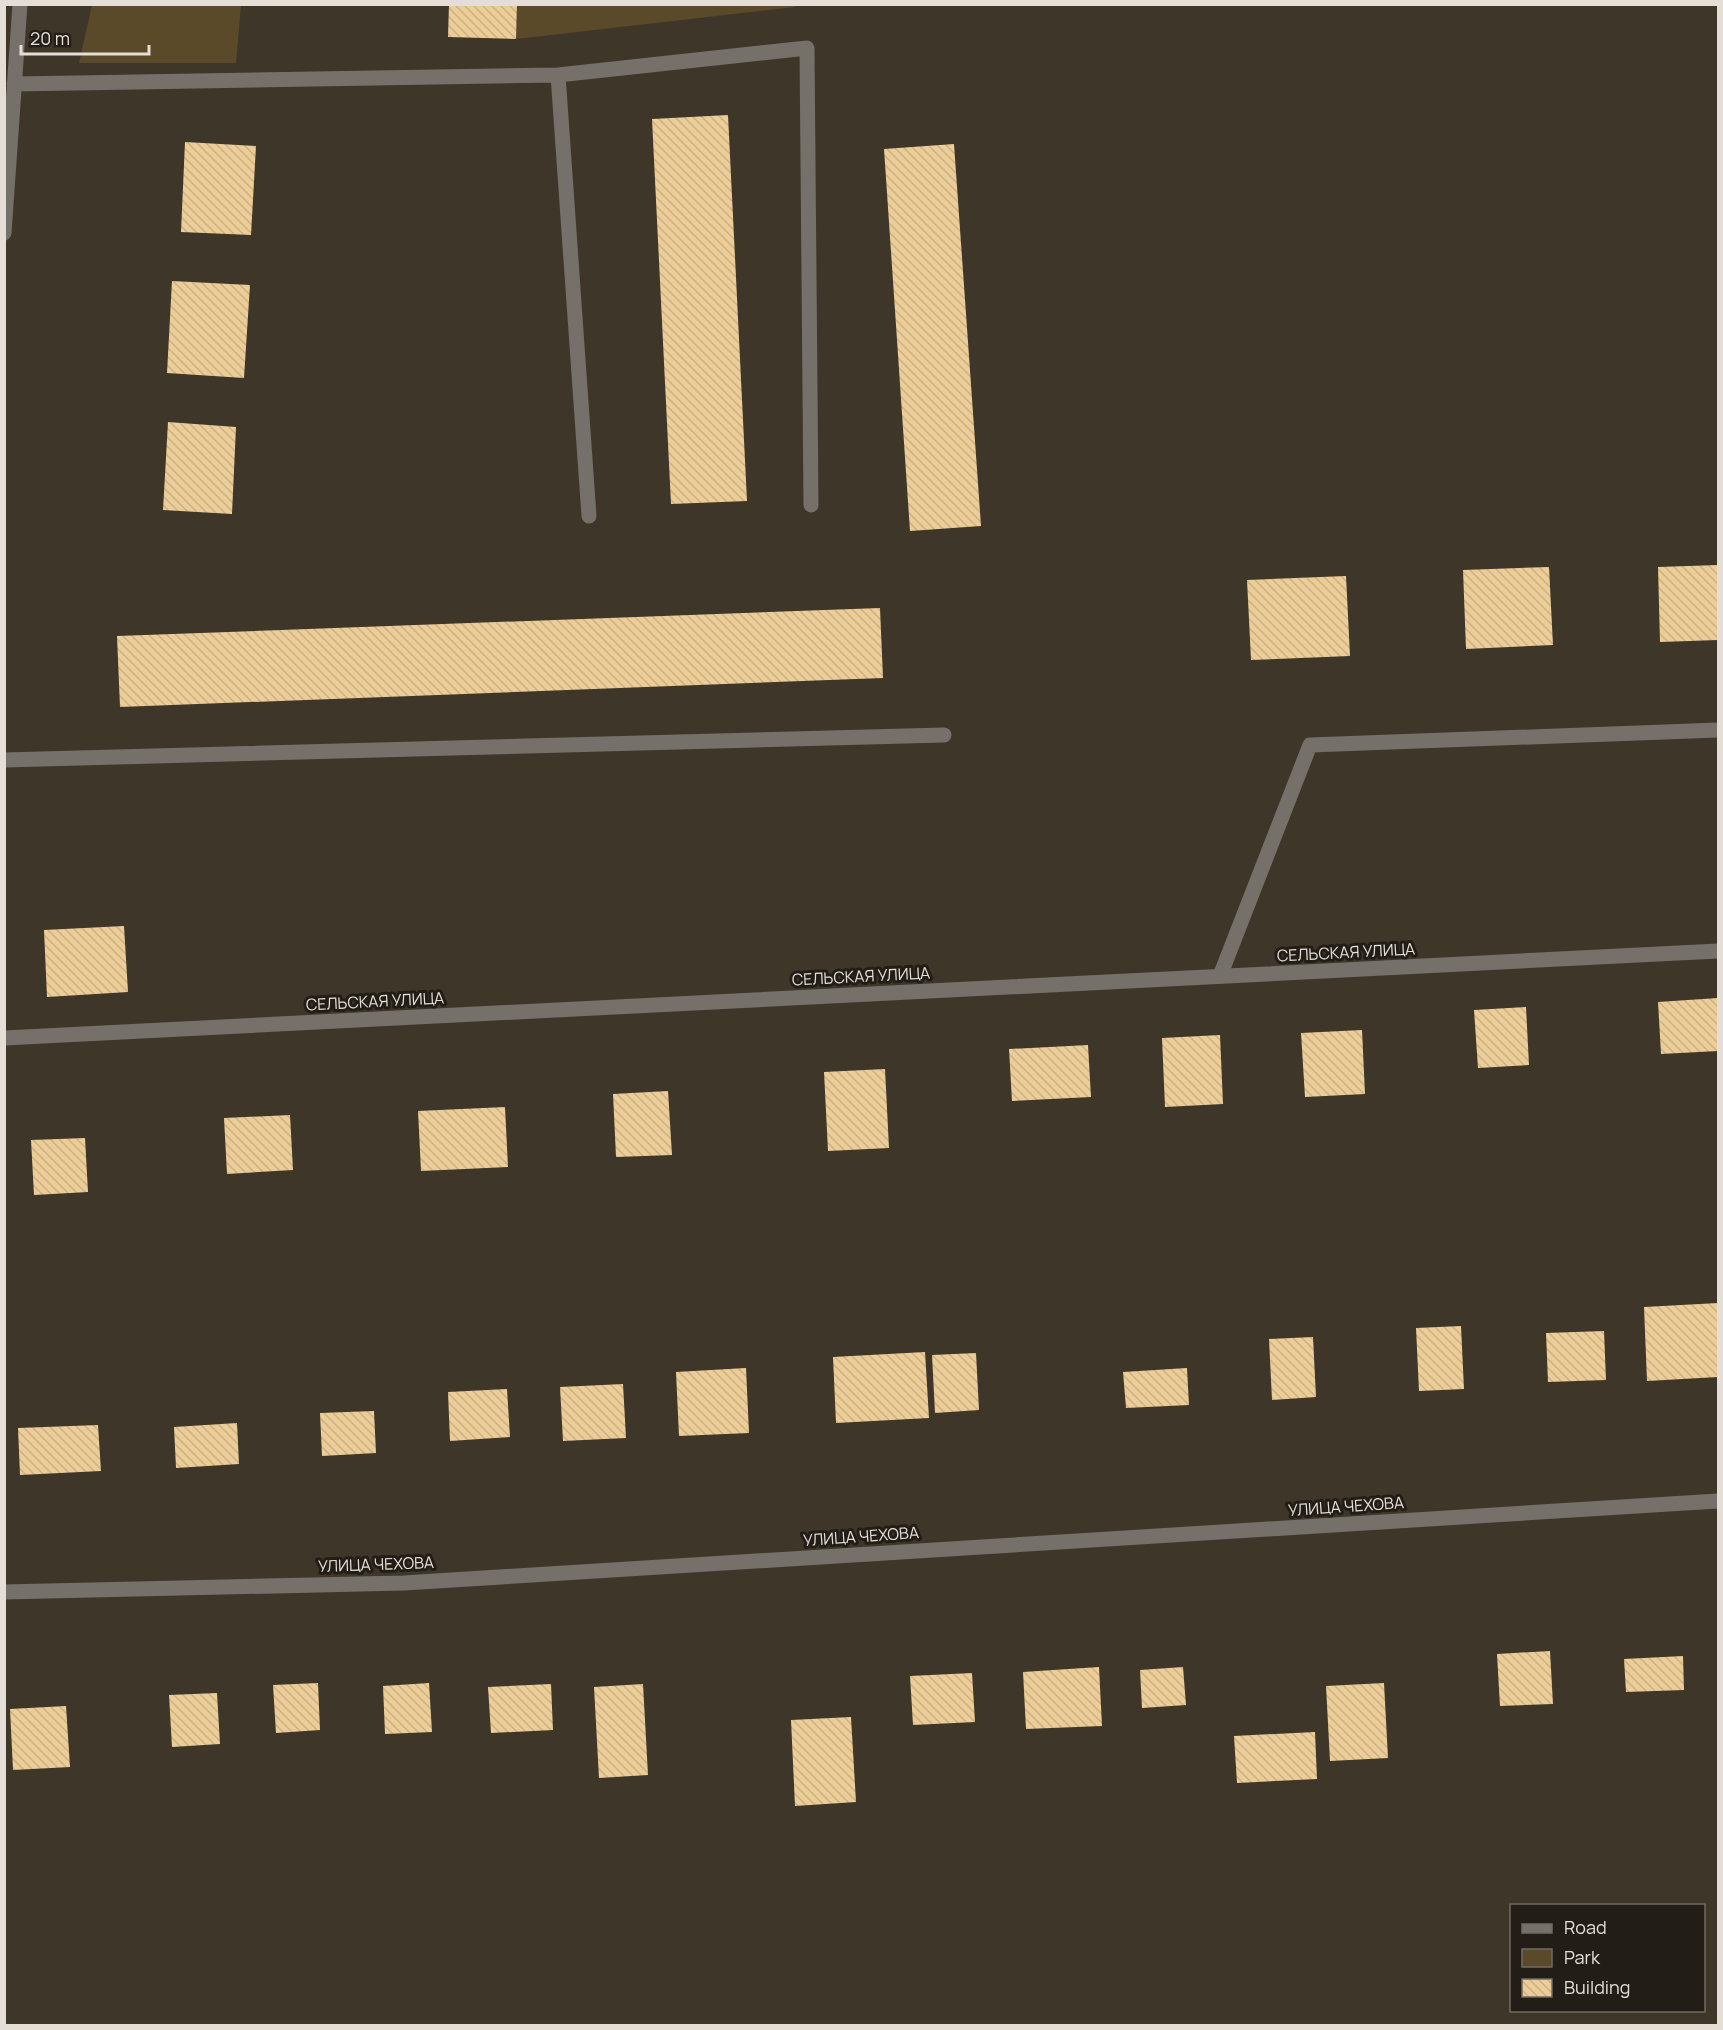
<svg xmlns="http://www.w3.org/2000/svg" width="1723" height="2030" font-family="Manrope,sans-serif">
<defs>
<pattern id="building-back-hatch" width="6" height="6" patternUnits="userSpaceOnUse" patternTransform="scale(1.5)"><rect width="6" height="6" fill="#edcd97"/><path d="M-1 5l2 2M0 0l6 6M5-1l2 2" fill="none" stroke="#cbb186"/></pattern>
</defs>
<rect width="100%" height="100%" fill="#3e3628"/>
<path fill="#5b4a2a" d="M92,5H241L236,63H79Z
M517,5H795V7L516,39Z"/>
<path fill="url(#building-back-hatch)" d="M449,4H517L516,39L448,37Z
M728,115L747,501L671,504L652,119Z
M185,142L256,146L251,235L181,232Z
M954,144L981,526L910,531L884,149Z
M172,281L250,285L244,378L167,373Z
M168,422L236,427L232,514L163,510Z
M1718,565V640L1660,642L1658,567Z
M1549,567L1553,645L1466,649L1463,570Z
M1346,576L1350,656L1251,660L1247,580Z
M880,608L883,678L120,707L117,636Z
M124,926L128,992L47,997L44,930Z
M1718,998V1051L1661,1054L1658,1002Z
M1526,1007L1529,1065L1478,1068L1474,1010Z
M1362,1030L1365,1094L1305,1097L1301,1033Z
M1220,1035L1223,1104L1165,1107L1162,1038Z
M1088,1045L1091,1097L1012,1101L1009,1049Z
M885,1069L889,1148L828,1151L824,1072Z
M668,1091L672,1155L616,1157L613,1094Z
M505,1107L508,1167L421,1171L418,1111Z
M290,1115L293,1170L227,1174L224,1118Z
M85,1138L88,1192L34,1195L31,1140Z
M1718,1303V1377L1647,1381L1644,1307Z
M1461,1326L1464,1389L1419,1391L1416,1328Z
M1604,1331L1606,1380L1548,1382L1546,1333Z
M1313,1337L1316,1397L1272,1400L1269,1339Z
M925,1352L929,1418L836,1423L833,1357Z
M976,1353L979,1410L935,1413L932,1355Z
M746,1368L749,1433L679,1436L676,1372Z
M1187,1368L1189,1405L1126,1408L1123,1372Z
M623,1384L626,1438L563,1441L560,1387Z
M507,1389L510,1437L450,1441L448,1392Z
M374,1411L376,1453L322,1456L320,1413Z
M237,1423L239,1464L176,1468L174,1427Z
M98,1425L101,1471L20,1475L18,1428Z
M1550,1651L1553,1704L1500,1706L1497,1654Z
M1683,1656L1684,1690L1626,1692L1624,1659Z
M1099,1667L1102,1726L1026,1729L1023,1672Z
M1183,1667L1186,1705L1142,1708L1140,1670Z
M972,1673L975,1722L913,1725L910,1676Z
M318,1683L320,1730L276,1733L273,1685Z
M429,1683L432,1732L385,1734L383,1686Z
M1384,1683L1388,1758L1330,1761L1326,1686Z
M551,1684L553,1730L491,1733L488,1687Z
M643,1684L648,1775L599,1778L594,1687Z
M217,1693L220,1744L172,1747L169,1695Z
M66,1706L70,1767L13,1770L10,1709Z
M851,1717L856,1802L795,1806L791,1720Z
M1315,1732L1317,1779L1237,1783L1234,1736Z"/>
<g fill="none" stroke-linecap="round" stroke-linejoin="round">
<path stroke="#75716a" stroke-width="15" d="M558,75L589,516
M14,84L558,75L807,48L811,505
M4,233L20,4
M4,760L944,735
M1220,976L1310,745L1718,730
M4,1038L1718,951
M4,1592L404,1583L1718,1501"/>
</g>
<g text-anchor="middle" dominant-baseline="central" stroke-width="6" stroke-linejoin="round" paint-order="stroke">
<g font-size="16" fill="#e4ded6" stroke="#221e17">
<text transform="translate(1346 952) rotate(-3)">СЕЛЬСКАЯ УЛИЦА</text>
<text transform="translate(861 976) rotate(-3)">СЕЛЬСКАЯ УЛИЦА</text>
<text transform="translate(375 1001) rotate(-3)">СЕЛЬСКАЯ УЛИЦА</text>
<text transform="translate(1346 1506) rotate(-4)">УЛИЦА ЧЕХОВА</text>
<text transform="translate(861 1536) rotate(-4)">УЛИЦА ЧЕХОВА</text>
<text transform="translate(376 1564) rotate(-2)">УЛИЦА ЧЕХОВА</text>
</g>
</g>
<rect width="1723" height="2030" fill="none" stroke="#e4ded6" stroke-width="12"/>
<rect x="1510" y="1904" width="195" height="108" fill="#221e17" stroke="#706b63" stroke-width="1.5"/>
<rect x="1522" y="1924" width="30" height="9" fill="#75716a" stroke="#706b63" stroke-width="1.5"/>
<text x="1564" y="1934" font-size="18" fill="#e4ded6">Road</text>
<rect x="1522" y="1949" width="30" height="18" fill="#5b4a2a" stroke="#706b63" stroke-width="1.5"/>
<text x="1564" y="1964" font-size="18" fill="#e4ded6">Park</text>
<rect x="1522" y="1979" width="30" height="18" fill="url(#building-back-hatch)" stroke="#706b63" stroke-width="1.5"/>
<text x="1564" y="1994" font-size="18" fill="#e4ded6">Building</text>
<path d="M21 45v9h128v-9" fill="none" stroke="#e4ded6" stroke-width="3"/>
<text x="30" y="45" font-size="18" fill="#e4ded6" stroke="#221e17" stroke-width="4.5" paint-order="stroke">20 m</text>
</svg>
